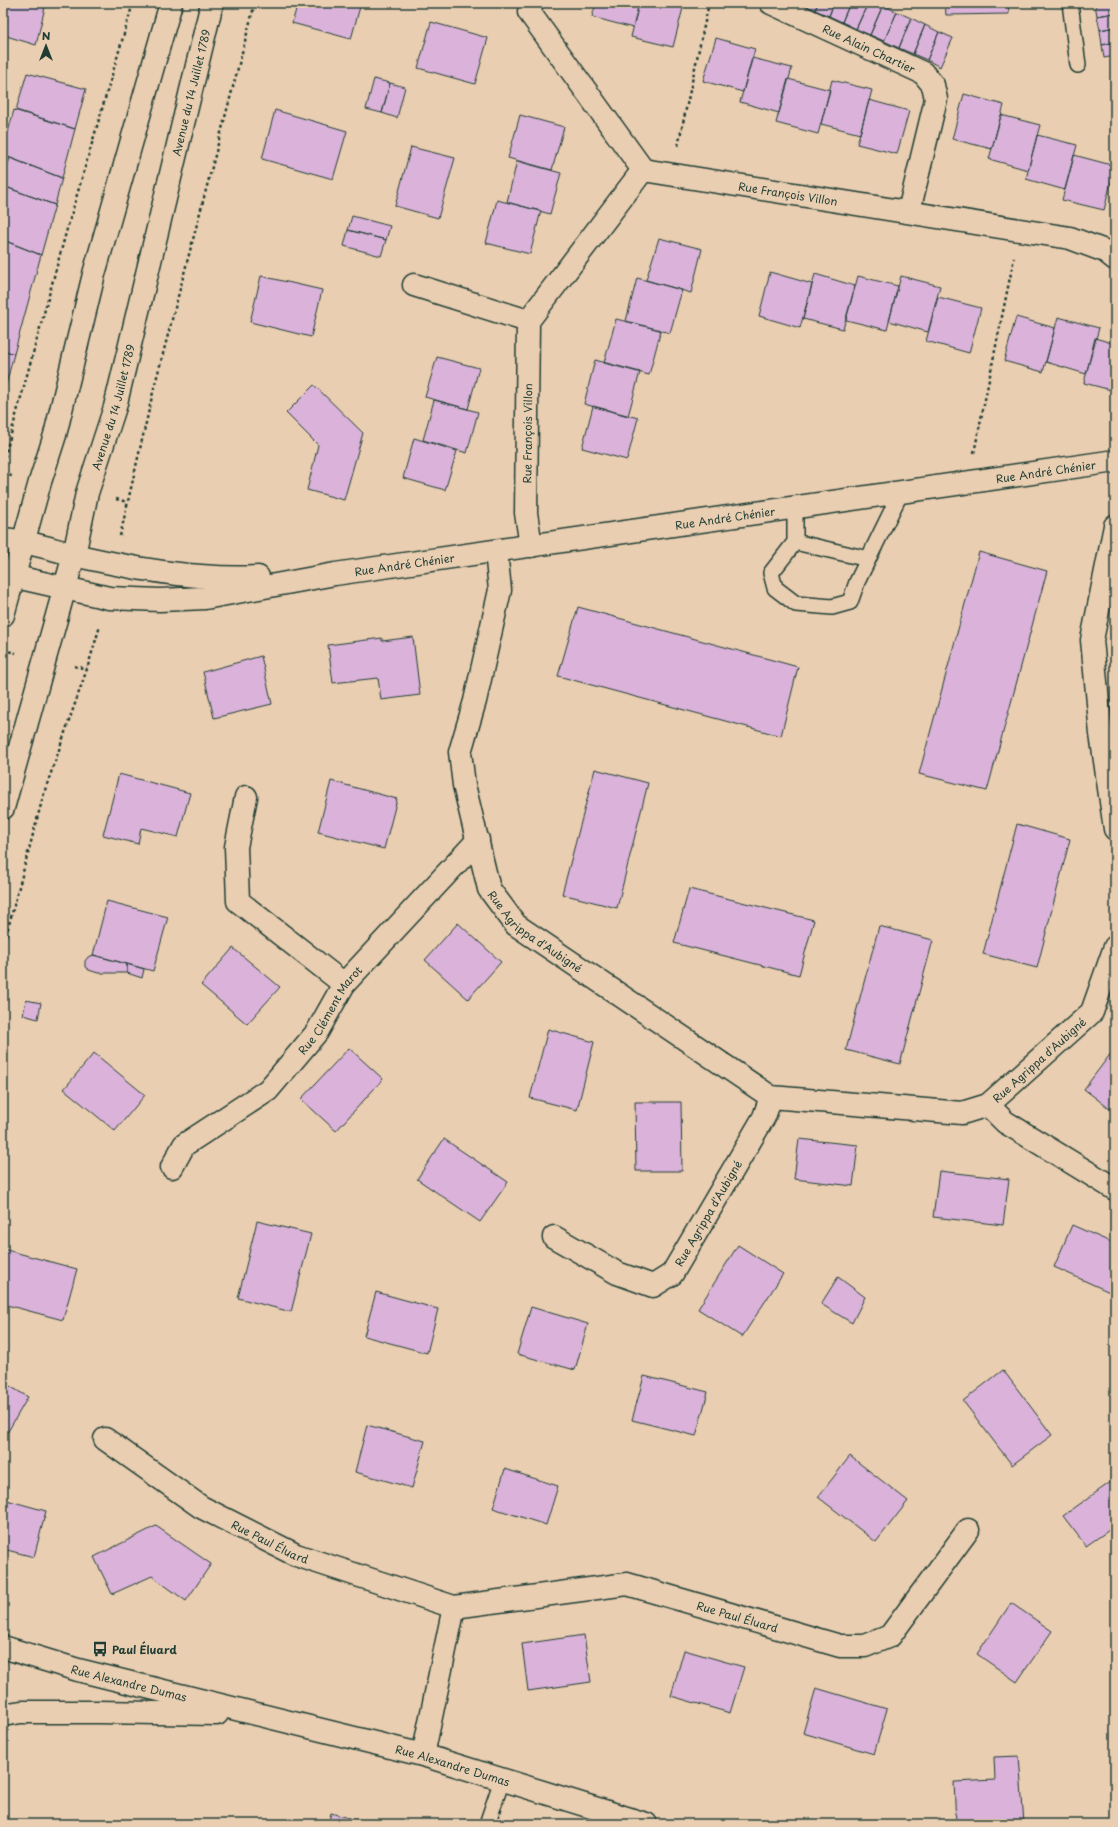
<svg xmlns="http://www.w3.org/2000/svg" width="1118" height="1827" font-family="'Playpen Sans',sans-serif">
<rect width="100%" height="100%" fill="#eaceb1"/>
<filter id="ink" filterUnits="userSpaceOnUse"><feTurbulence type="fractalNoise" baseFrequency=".025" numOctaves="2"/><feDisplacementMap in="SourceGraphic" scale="8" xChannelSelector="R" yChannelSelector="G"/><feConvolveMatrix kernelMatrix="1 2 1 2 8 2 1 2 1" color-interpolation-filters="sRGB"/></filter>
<g filter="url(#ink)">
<path fill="#dab2da" stroke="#1f3d34" d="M3,3H46L36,45L3,35Z
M298,3H361L351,39L292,23Z
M596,3H639L633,28L592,17Z
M639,3L684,4L673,47L631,37Z
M801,3H818L815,10Z
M818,3H834L829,16L815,10Z
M834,3H850L842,22L829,16Z
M850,3H868L856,29L842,22Z
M868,3H877L883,5L870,35L856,29Z
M945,3H1008L1009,14L946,15Z
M1115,3V13L1097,16L1095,4Z
M883,5L897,12L884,41L870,35Z
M897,12L911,18L899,48L884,41Z
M1115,13V27L1100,30L1097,16Z
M911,18L925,25L913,54L899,48Z
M431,22L488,38L475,84L418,68Z
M925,25L939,32L927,60L913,54Z
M1115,27V42L1102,45L1100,30Z
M939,32L953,38L940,67L927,60Z
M716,38L755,49L743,92L703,81Z
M1115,42V56L1104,58L1102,45Z
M752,58L792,68L779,113L740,102Z
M27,73L86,89L75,129L16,110Z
M374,79L390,83L382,113L366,109Z
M788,79L830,90L818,134L776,123Z
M832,80L872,90L860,134L821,124Z
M390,83L405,87L397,118L382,113Z
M964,94L1004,105L992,149L952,139Z
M869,100L909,111L897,154L857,144Z
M14,110L75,129L62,178L3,155V150Z
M275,110L347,131L333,179L262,159Z
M520,115L564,127L552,170L508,158Z
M1001,115L1040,125L1028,170L989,159Z
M1037,135L1077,145L1065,190L1026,179Z
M411,147L455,158L438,218L395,206Z
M1074,155L1115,166L1104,210L1062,200Z
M10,158L62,178L55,205L3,186V178Z
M517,161L561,173L550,214L507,202Z
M3,186L55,205L41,255L3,240Z
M497,200L541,211L530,254L486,243Z
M352,216L390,226L386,240L348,230Z
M348,230L386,240L381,256L344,246Z
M659,238L702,249L691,293L646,280Z
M3,240L41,255L14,354L3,350Z
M770,272L812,284L800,328L759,316Z
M815,274L855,286L843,329L803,319Z
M261,276L322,290L311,337L250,322Z
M858,276L898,286L887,330L846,320Z
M901,276L940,286L928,332L889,321Z
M637,278L682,290L670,333L626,321Z
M938,297L981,308L969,353L926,341Z
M1016,317L1055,328L1043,372L1004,361Z
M1058,317L1099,328L1086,374L1046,362Z
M616,319L661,330L649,375L604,363Z
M1095,338L1115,344V391L1084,383Z
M3,350L14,354L3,396Z
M437,357L479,368L468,409L425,397Z
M595,360L640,372L628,416L584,404Z
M314,385L363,433L344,500L307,490L318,445L286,413Z
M434,400L478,412L467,453L423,440Z
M593,406L638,418L627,460L582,448Z
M414,438L457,451L445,490L403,478Z
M979,552L1047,571L987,791L919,774Z
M578,607L798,667L781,736L558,676Z
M413,637L420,695L381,700L378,678L333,683L328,645L382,638V641Z
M261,656L272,704L214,718L203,672Z
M595,769L648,783L617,908L562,894Z
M119,774L190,793L178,837L141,828L138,844L103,835Z
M331,781L397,799L384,849L318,832Z
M1017,824L1070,839L1037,968L983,954Z
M689,889L814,920L799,975L674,943Z
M107,901L168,917L153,971L93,955Z
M458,923L501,962L468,999L425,960Z
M879,926L933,940L900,1064L846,1050Z
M233,948L280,987L247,1024L201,985Z
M94,955L127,964V973H98L89,970L85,967V961L88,957Z
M127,964L144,969L142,978L127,973Z
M26,1000L41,1003L38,1019L23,1015Z
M548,1029L594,1042L577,1110L530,1098Z
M349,1048L383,1079L336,1131L301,1099Z
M1112,1052L1115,1055V1113L1084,1089Z
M94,1053L145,1095L115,1131L64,1089Z
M635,1102H681L682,1171H636Z
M444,1139L508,1182L480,1222L417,1179Z
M799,1139L858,1145L853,1186L794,1179Z
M939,1171L1009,1179L1003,1225L933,1217Z
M257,1221L311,1234L291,1312L238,1298Z
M1072,1225L1115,1244L1114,1294L1054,1267Z
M738,1245L783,1274L742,1337L698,1309Z
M3,1249L77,1269L63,1320L3,1304Z
M838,1277L865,1297L852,1323L821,1304Z
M376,1292L438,1309L427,1353L364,1336Z
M531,1307L588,1324L575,1370L517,1354Z
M1003,1370L1052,1435L1012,1465L963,1401Z
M644,1376L708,1392L696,1436L632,1420Z
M3,1382L28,1397L3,1440Z
M367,1425L425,1441L412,1488L355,1472Z
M850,1456L908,1501L876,1542L818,1497Z
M505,1469L558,1486L546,1525L493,1508Z
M1115,1479V1526L1086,1546L1063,1516Z
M3,1499L46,1511L34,1557L3,1549Z
M156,1526L211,1564L186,1601L152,1576L112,1594L94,1557Z
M1011,1603L1052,1631L1017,1682L977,1654Z
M584,1635L591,1682L528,1691L522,1644Z
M684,1650L744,1667L730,1713L671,1696Z
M816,1688L887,1709L874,1754L803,1733Z
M1019,1756L1024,1824H956L954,1782L995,1780L994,1757Z
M331,1813L360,1821V1819L379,1824H328Z"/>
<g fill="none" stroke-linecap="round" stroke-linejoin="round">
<g stroke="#1f3d34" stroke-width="18">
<path id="service" d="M1070,3L1078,65
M795,507V542L771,573L775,588L796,604L832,607L850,602L857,582L901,492
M795,542L868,559
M487,1824L502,1780"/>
</g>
<g stroke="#1f3d34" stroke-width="25">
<g id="minor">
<path d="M532,3L529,12L643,170"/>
<path id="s1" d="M771,3L923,73L933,85L936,99L909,211"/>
<path d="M414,285L528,321"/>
<path d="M1115,526L1092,640L1101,734L1115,829"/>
<path id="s2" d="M531,546L526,513L528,321L643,170L1070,238L1105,251L1115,259"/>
<path id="s3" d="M496,551L500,590L475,701L460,752L464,785L489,889L516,925L771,1097L962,1113L988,1105L1092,1012L1115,947"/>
<path d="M246,797L236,847L238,901L344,984"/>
<path d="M988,1105L1005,1122L1115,1189"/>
<path id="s4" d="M172,1167L184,1145L268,1090L317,1032L344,984L478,840"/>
<path id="s5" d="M554,1237L617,1273L653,1286L672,1274L764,1117L771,1097"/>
<path id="s6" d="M105,1439L201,1507L296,1555L454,1607L627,1584L840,1646H865L890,1636L968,1530"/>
<path d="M423,1755L454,1607"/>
</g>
</g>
<g stroke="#1f3d34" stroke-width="25">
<g id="tertiary">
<path d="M3,539C31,541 56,551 83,557C141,570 199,580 258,577"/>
<path id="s7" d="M3,574L109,598L160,600L205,598L335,574L1115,461"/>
<path id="s8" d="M3,1647L78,1670L423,1755L646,1824"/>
<path d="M3,1715L21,1712H98L217,1714"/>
</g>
</g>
<g stroke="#1f3d34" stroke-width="25">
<g id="primary">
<path d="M3,615L40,482L55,435L94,274L171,3"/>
<path id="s9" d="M3,808L74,555L87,493L115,407L212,3"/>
</g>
</g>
<path stroke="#1f3d34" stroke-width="2.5" stroke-dasharray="3 3" stroke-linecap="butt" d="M678,146L709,3
M974,453L1014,258
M3,463L67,229L133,3
M3,474L12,476
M116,499L127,502
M120,536L154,388L255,3
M3,650L16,653
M74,666L87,669
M3,947L44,793L87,669L100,626"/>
<use href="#service" stroke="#eaceb1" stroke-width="15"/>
<use href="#minor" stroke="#eaceb1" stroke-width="22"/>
<use href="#tertiary" stroke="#eaceb1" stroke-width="22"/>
<use href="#primary" stroke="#eaceb1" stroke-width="22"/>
</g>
</g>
<defs>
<g id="bus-bare" transform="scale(1.2)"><path d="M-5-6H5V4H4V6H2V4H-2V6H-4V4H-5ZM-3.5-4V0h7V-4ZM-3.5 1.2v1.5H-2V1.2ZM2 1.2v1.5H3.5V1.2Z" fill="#1f3d34" stroke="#eaceb1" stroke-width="2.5" paint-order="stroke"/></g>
</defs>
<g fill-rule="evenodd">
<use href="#bus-bare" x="100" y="1649"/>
</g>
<g text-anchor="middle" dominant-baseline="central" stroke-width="3" stroke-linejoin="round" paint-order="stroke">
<g font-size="11" fill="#1f3d34" stroke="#eaceb1">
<text stroke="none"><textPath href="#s1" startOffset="108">Rue Alain Chartier</textPath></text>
<text stroke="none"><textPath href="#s9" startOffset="740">Avenue du 14 Juillet 1789</textPath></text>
<text stroke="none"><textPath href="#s2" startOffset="562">Rue François Villon</textPath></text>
<text stroke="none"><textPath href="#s9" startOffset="416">Avenue du 14 Juillet 1789</textPath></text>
<text stroke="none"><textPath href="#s2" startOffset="113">Rue François Villon</textPath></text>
<text stroke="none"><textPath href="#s7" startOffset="1055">Rue André Chénier</textPath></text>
<text stroke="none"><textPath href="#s7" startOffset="731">Rue André Chénier</textPath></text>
<text stroke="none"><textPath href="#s7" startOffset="407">Rue André Chénier</textPath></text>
<text stroke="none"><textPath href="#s3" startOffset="410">Rue Agrippa d'Aubigné</textPath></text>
<text stroke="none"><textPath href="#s4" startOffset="227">Rue Clément Marot</textPath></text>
<text stroke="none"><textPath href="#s3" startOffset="986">Rue Agrippa d'Aubigné</textPath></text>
<text stroke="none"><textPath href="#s5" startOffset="204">Rue Agrippa d'Aubigné</textPath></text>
<text stroke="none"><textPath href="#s6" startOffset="195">Rue Paul Éluard</textPath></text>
<text stroke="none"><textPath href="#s6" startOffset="680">Rue Paul Éluard</textPath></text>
<text stroke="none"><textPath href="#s8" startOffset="131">Rue Alexandre Dumas</textPath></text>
<text stroke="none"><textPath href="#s8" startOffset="465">Rue Alexandre Dumas</textPath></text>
</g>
<g font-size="11" font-weight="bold" fill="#1f3d34" stroke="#eaceb1" text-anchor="start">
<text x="112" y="1649">Paul Éluard</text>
</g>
</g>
<rect width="1118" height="1827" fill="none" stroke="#eaceb1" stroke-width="16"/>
<rect x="8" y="8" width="1102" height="1811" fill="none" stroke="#1f3d34" stroke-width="1.5" filter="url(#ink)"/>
<g transform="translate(46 46)" stroke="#eaceb1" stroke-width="3" paint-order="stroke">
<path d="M0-3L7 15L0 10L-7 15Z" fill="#1f3d34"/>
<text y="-6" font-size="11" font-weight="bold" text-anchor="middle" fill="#1f3d34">N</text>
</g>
</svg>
